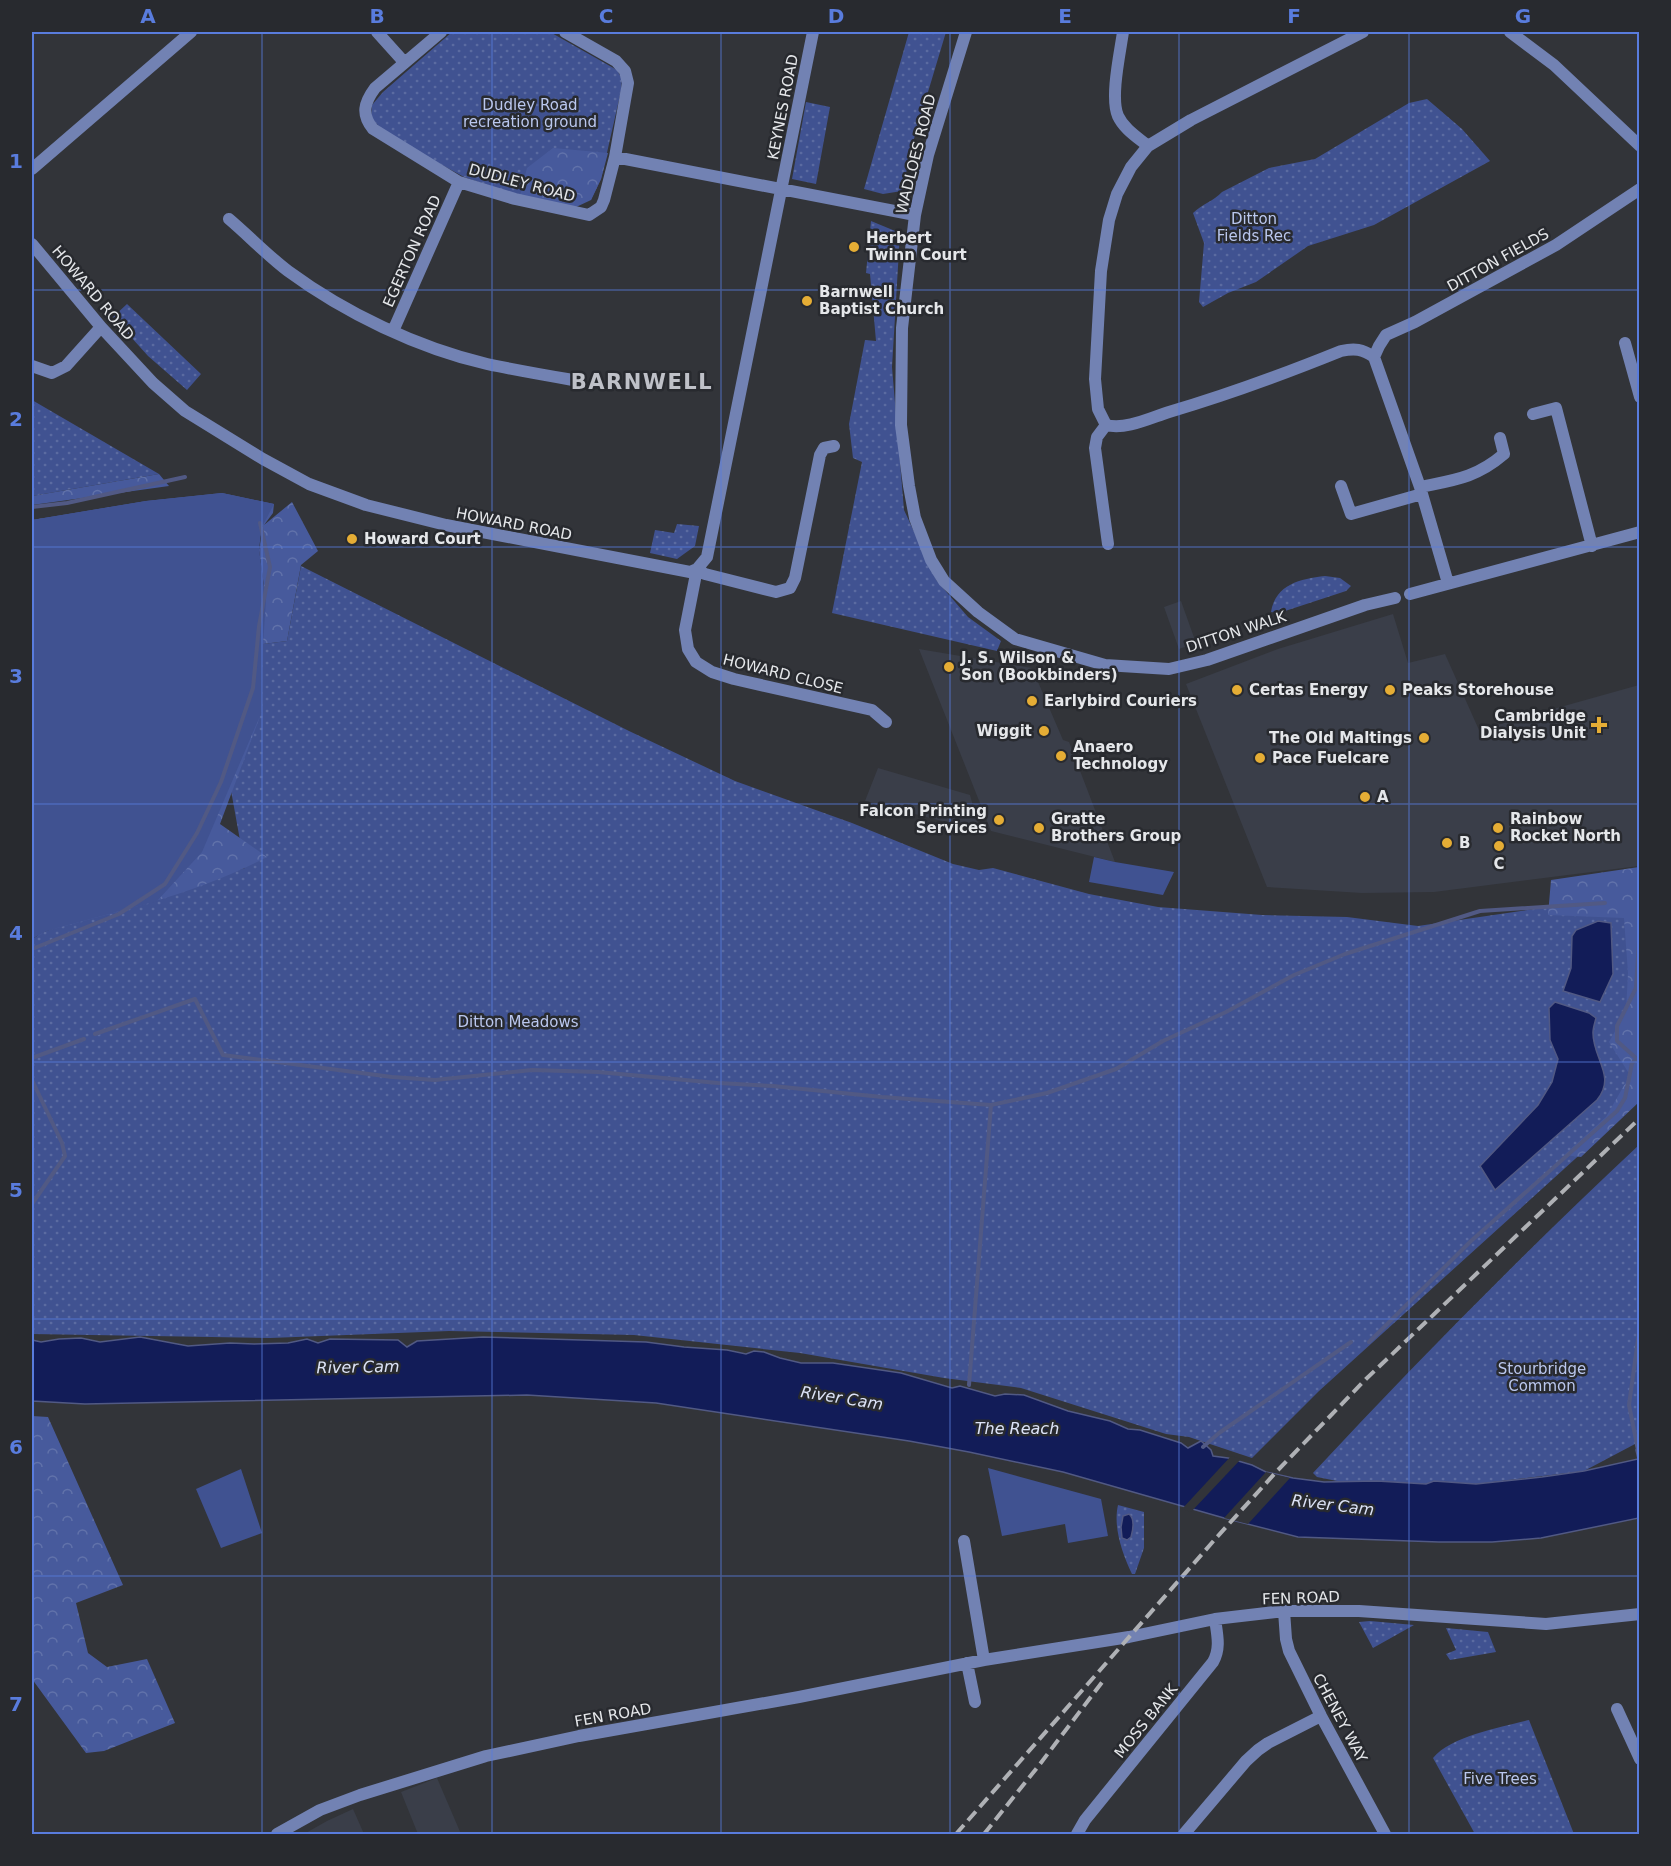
<svg xmlns="http://www.w3.org/2000/svg" width="1671" height="1866" font-family="'DejaVu Sans',sans-serif">
<defs>
<pattern id="grass-dots" width="8" height="8" patternUnits="userSpaceOnUse" patternTransform="scale(1.5)"><rect width="8" height="8" fill="#405291"/><path d="M2 2h.1M6 6h.1" fill="none" stroke="#5b6ba1" stroke-width="1.8" stroke-linecap="round"/></pattern>
<pattern id="forest-crowns" width="20" height="18" patternUnits="userSpaceOnUse" patternTransform="scale(1.5)"><rect width="20" height="18" fill="#475a9c"/><path d="M2 6a3 3 0 1 1 6 0M12 15a3 3 0 1 1 6 0" fill="none" stroke="#6172aa"/></pattern>
</defs>
<rect width="100%" height="100%" fill="#323439"/>
<path fill="#3a3e49" d="M1181,601L1196,643L1179,649L1164,607Z
M1393,614L1408,663L1445,654L1479,730L1639,685V866L1434,892L1362,893L1267,887L1186,684L1278,649Z
M919,649L1032,668L1063,740L1069,742L1115,862L991,831Z
M878,768L970,795L980,831L865,801Z
M437,1778L461,1834H418L401,1792Z
M353,1809L364,1834H304L327,1821Z"/>
<path fill="url(#grass-dots)" d="M452,32H550L617,70L622,79L621,91L601,179L591,200L519,196L464,177L387,135L371,118L372,105L383,92Z
M909,32H946L913,142L902,191L883,194L864,189Z
M1427,99L1462,129L1490,161L1374,225L1308,246L1256,282L1228,293L1203,307L1199,302L1204,243L1193,213C1202,204 1214,201 1222,192L1269,168L1315,159L1409,103Z
M806,102L830,107L816,184L792,179Z
M871,221L900,233L892,367L904,510L937,581L968,617L1001,641L997,651L832,613L862,462L853,458L849,424L865,340L876,341L870,274L866,273Z
M127,304L201,374L187,390L148,356L113,317Z
M32,400L159,474L32,496Z
M677,524L699,526L695,546L677,559L650,553L655,530L674,533Z
M301,566L629,731L735,781L852,823L953,864L979,870L993,868L1089,894L1158,907L1262,915L1347,917L1418,926L1576,903L1639,902V1101L1319,1391L1252,1458L1189,1437L1166,1434L1021,1388L944,1378L800,1353L634,1335L449,1331L270,1338L32,1334V939L46,931L245,868L230,785L262,711L263,644L287,641Z
M1325,576L1340,578L1351,586L1346,591L1279,613L1271,612C1276,584 1300,579 1325,576Z
M1639,1145V1449L1635,1444L1584,1471L1476,1484L1434,1481L1426,1484L1377,1481H1337L1317,1477L1313,1473C1418,1360 1527,1250 1639,1145Z
M1118,1505L1144,1512V1548L1135,1574H1132C1122,1553 1113,1527 1118,1505Z
M1370,1621L1414,1625L1373,1648L1359,1622Z
M1446,1628L1488,1632L1496,1652L1450,1660L1446,1654L1456,1650Z
M1529,1720L1574,1834H1475L1433,1758C1451,1736 1502,1727 1529,1720Z"/>
<path fill="url(#forest-crowns)" d="M553,148L608,153L601,179L591,200L574,208L520,196L527,168Z
M159,474L169,486L32,505V496Z
M222,493L274,504L273,513L264,525L292,502L318,551L301,565L287,641L263,644L262,711L220,824L267,857C198,893 121,911 46,931L37,937L266,601L259,550L263,526L32,520L146,501Z
M1639,867V1102L1581,1157L1564,1155L1606,1117L1630,1075L1609,1042L1626,1012L1628,973L1624,918L1548,915L1551,880Z
M32,1416L48,1417L123,1585L76,1603L88,1653L107,1667L147,1659L175,1723L104,1751L86,1753L32,1679Z"/>
<path fill="#405291" d="M222,493L274,504L262,527L259,549L266,601L263,644L262,711L202,852L157,901L46,931L32,939V520L146,501Z
M1094,857L1115,862L1174,872L1163,895L1089,882Z
M988,1468L1101,1499L1108,1536L1068,1543L1065,1524L1002,1536Z
M241,1469L262,1533L221,1548L196,1489Z"/>
<path fill="#121c58" stroke="#515984" stroke-width="1.5" d="M1598,921L1611,923L1613,974L1600,1002L1563,991L1571,968L1572,936L1576,930Z
M1555,1002L1589,1013L1596,1018C1595,1022 1593,1028 1593,1032C1592,1058 1617,1076 1597,1100L1495,1190L1480,1166L1538,1105L1552,1082L1558,1059L1550,1040L1549,1008Z
M140,1337L188,1346L230,1343L254,1344L288,1343L307,1339L318,1343L330,1339L398,1340L407,1347L417,1341L483,1337L646,1342L684,1347L727,1350L746,1354L754,1351L764,1352L780,1358L801,1363H833L901,1373L952,1388L960,1386L995,1396L1005,1394L1024,1395L1068,1411L1110,1421L1128,1429L1140,1430L1181,1443L1188,1448L1201,1441L1211,1450L1213,1456L1228,1458L1252,1465L1266,1472L1293,1478L1324,1482L1377,1481L1426,1484L1434,1481L1476,1484L1542,1477L1584,1471L1638,1459L1636,1450H1638L1639,1518L1541,1538L1492,1542H1439L1298,1537L1224,1518L1063,1472L969,1452L909,1441L656,1403L527,1395L85,1404L32,1401V1340L41,1342L59,1339L81,1338L100,1342Z
M1129,1514C1135,1519 1133,1530 1131,1537L1127,1540L1122,1538L1121,1527L1123,1516Z"/>
<path fill="#323439" d="M1231,1456L1241,1459L1191,1512L1182,1509Z
M1266,1472L1290,1478L1248,1524L1224,1518Z"/>
<g fill="none" stroke-linecap="round" stroke-linejoin="round">
<path stroke="#515984" stroke-width="4" d="M32,507L67,503L185,477
M32,949L119,914L165,884L197,833L221,782L253,688L259,626L270,567L260,523
M95,1034L195,999L223,1055L392,1077L435,1080L532,1070L598,1072L718,1083L773,1086L882,1097L991,1105L1047,1093L1116,1069L1163,1041L1226,1012L1294,975L1345,954L1480,911L1605,903
M32,1058L84,1039
M1637,1059L1617,1041V1026L1636,988L1640,926
M32,1080L62,1143L65,1156L32,1204
M1369,1342L1471,1241L1617,1111L1625,1098L1632,1063L1637,1059
M969,1385L991,1105
M1203,1447L1219,1433L1351,1342
M1638,1450L1629,1405L1640,1325"/>
<path stroke="#7282b3" stroke-width="12" d="M377,32L404,62
M441,32L375,88C364,103 361,114 373,129L459,182L515,199L589,215L601,207L604,200L615,157L628,83L625,71L616,61L565,32
M966,32L928,155L915,215L902,328L901,425L909,486L915,518L931,560L944,581L978,612L1015,639L1105,665L1169,669L1207,660L1365,605L1395,598
M1123,32C1120,53 1110,98 1118,116C1124,129 1137,137 1148,146
M1363,32L1191,120L1148,146L1131,167L1117,194L1109,220L1101,271L1095,379L1098,409L1106,425C1126,430 1150,418 1169,412C1227,395 1284,374 1341,351C1355,348 1362,349 1374,357L1420,487L1448,583
M1510,32L1554,65L1640,146
M615,157L915,215
M32,169L191,32
M229,219C249,236 267,255 288,271C345,313 418,348 487,364C515,370 544,375 573,380
M32,244L101,327L153,383L185,411L263,459L309,484L366,505L446,525L690,572L697,569L707,557L813,32
M393,331L459,182
M1625,343L1640,397
M1374,357L1379,346L1386,335L1415,322L1556,245L1640,189
M32,366L52,373L66,366L101,327
M1533,414L1556,408L1592,546
M1106,425L1097,437L1095,448L1108,544
M834,446L824,448L820,455L795,578L790,588L776,592L705,574L697,569L685,630L688,649L696,662L712,672L734,679L872,710L886,722
M1341,486L1351,514L1422,494
M1420,487C1454,480 1476,478 1504,454L1500,438
M1410,594L1640,532
M964,1541L984,1660
M1284,1611L1286,1639L1289,1651L1321,1716L1385,1834
M967,1663L975,1702
M1617,1709L1640,1759
M277,1834L320,1810L360,1795L486,1756L579,1736L799,1697L984,1660L1129,1637L1215,1619L1284,1611H1359L1546,1624L1640,1614
M1077,1834L1085,1820L1213,1662C1221,1648 1217,1634 1215,1619
M1184,1834L1246,1761L1258,1750L1268,1743L1321,1716"/>
<path stroke="#afb1b5" stroke-width="4" stroke-dasharray="12 6" stroke-linecap="butt" d="M956,1834L1217,1537L1278,1470L1366,1379L1640,1118
M984,1834L1040,1764L1103,1681"/>
</g>
<path fill="none" stroke="#597cdd" stroke-width="1.5" stroke-opacity="0.55" d="M262,32V1834M492,32V1834M721,32V1834M950,32V1834M1179,32V1834M1409,32V1834M32,290H1640M32,547H1640M32,804H1640M32,1062H1640M32,1319H1640M32,1576H1640"/>
<g fill="#e5ad35" stroke="#282a2f" stroke-width="2">
<circle cx="854" cy="247" r="6"/>
<circle cx="807" cy="301" r="6"/>
<circle cx="352" cy="539" r="6"/>
<circle cx="949" cy="667" r="6"/>
<circle cx="1237" cy="690" r="6"/>
<circle cx="1390" cy="690" r="6"/>
<circle cx="1032" cy="701" r="6"/>
<path d="M1596 716h6v6h6v6h-6v6h-6v-6h-6v-6h6z"/>
<circle cx="1044" cy="731" r="6"/>
<circle cx="1424" cy="738" r="6"/>
<circle cx="1061" cy="756" r="6"/>
<circle cx="1260" cy="758" r="6"/>
<circle cx="1365" cy="797" r="6"/>
<circle cx="999" cy="820" r="6"/>
<circle cx="1039" cy="828" r="6"/>
<circle cx="1498" cy="828" r="6"/>
<circle cx="1447" cy="843" r="6"/>
<circle cx="1499" cy="846" r="6"/>
</g>
<g text-anchor="middle" dominant-baseline="central" stroke-width="5" stroke-linejoin="round" paint-order="stroke">
<g font-size="15" fill="#bac7ee" stroke="#282a2f">
<text x="530" y="105">Dudley Road<tspan x="530" dy="17">recreation ground</tspan></text>
<text x="1254" y="219">Ditton<tspan x="1254" dy="17">Fields Rec</tspan></text>
<text x="518" y="1022">Ditton Meadows</text>
<text x="1542" y="1369">Stourbridge<tspan x="1542" dy="17">Common</tspan></text>
<text x="1500" y="1779">Five Trees</text>
</g>
<g font-size="15" fill="#e5e7ea" stroke="#282a2f">
<text transform="translate(783 107) rotate(-79)">KEYNES ROAD</text>
<text transform="translate(916 154) rotate(-76)">WADLOES ROAD</text>
<text transform="translate(522 183) rotate(15)">DUDLEY ROAD</text>
<text transform="translate(412 251) rotate(-66)">EGERTON ROAD</text>
<text transform="translate(1498 260) rotate(-29)">DITTON FIELDS</text>
<text transform="translate(93 293) rotate(50)">HOWARD ROAD</text>
<text transform="translate(514 524) rotate(11)">HOWARD ROAD</text>
<text transform="translate(1236 632) rotate(-18)">DITTON WALK</text>
<text transform="translate(783 674) rotate(14)">HOWARD CLOSE</text>
<text transform="translate(1301 1598) rotate(-2)">FEN ROAD</text>
<text transform="translate(613 1715) rotate(-10)">FEN ROAD</text>
<text transform="translate(1340 1718) rotate(62)">CHENEY WAY</text>
<text transform="translate(1146 1721) rotate(-51)">MOSS BANK</text>
</g>
<g font-size="15" font-weight="bold" fill="#e5e7ea" stroke="#282a2f" text-anchor="start">
<text x="866" y="238">Herbert<tspan x="866" dy="17">Twinn Court</tspan></text>
<text x="819" y="292">Barnwell<tspan x="819" dy="17">Baptist Church</tspan></text>
<text x="364" y="539">Howard Court</text>
<text x="961" y="658">J. S. Wilson &amp;<tspan x="961" dy="17">Son (Bookbinders)</tspan></text>
<text x="1249" y="690">Certas Energy</text>
<text x="1402" y="690">Peaks Storehouse</text>
<text x="1044" y="701">Earlybird Couriers</text>
<text x="1586" y="716" text-anchor="end">Cambridge<tspan x="1586" dy="17">Dialysis Unit</tspan></text>
<text x="1032" y="731" text-anchor="end">Wiggit</text>
<text x="1412" y="738" text-anchor="end">The Old Maltings</text>
<text x="1073" y="747">Anaero<tspan x="1073" dy="17">Technology</tspan></text>
<text x="1272" y="758">Pace Fuelcare</text>
<text x="1377" y="797">A</text>
<text x="987" y="811" text-anchor="end">Falcon Printing<tspan x="987" dy="17">Services</tspan></text>
<text x="1051" y="819">Gratte<tspan x="1051" dy="17">Brothers Group</tspan></text>
<text x="1510" y="819">Rainbow<tspan x="1510" dy="17">Rocket North</tspan></text>
<text x="1459" y="843">B</text>
<text x="1499" y="864" text-anchor="middle">C</text>
</g>
<g font-size="16" font-style="italic" fill="#dce3f7" stroke="#282a2f">
<text transform="translate(358 1367) rotate(-1)">River Cam</text>
<text transform="translate(842 1398) rotate(9)">River Cam</text>
<text x="1017" y="1428">The Reach</text>
<text transform="translate(1333 1505) rotate(7)">River Cam</text>
</g>
<g font-size="21" font-weight="bold" letter-spacing="1.5" fill="#bfc1c8" stroke="#282a2f">
<text x="642" y="382">BARNWELL</text>
</g>
</g>
<rect width="1671" height="1866" fill="none" stroke="#282a2f" stroke-width="66"/>
<rect x="33" y="33" width="1605" height="1800" fill="none" stroke="#597cdd" stroke-width="2"/>
<g font-size="20" text-anchor="middle" font-weight="bold" fill="#597cdd">
<text x="148" y="23">A</text>
<text x="377" y="23">B</text>
<text x="606" y="23">C</text>
<text x="836" y="23">D</text>
<text x="1065" y="23">E</text>
<text x="1294" y="23">F</text>
<text x="1523" y="23">G</text>
<text x="16" y="168">1</text>
<text x="16" y="426">2</text>
<text x="16" y="683">3</text>
<text x="16" y="940">4</text>
<text x="16" y="1197">5</text>
<text x="16" y="1454">6</text>
<text x="16" y="1711">7</text>
</g>
</svg>
